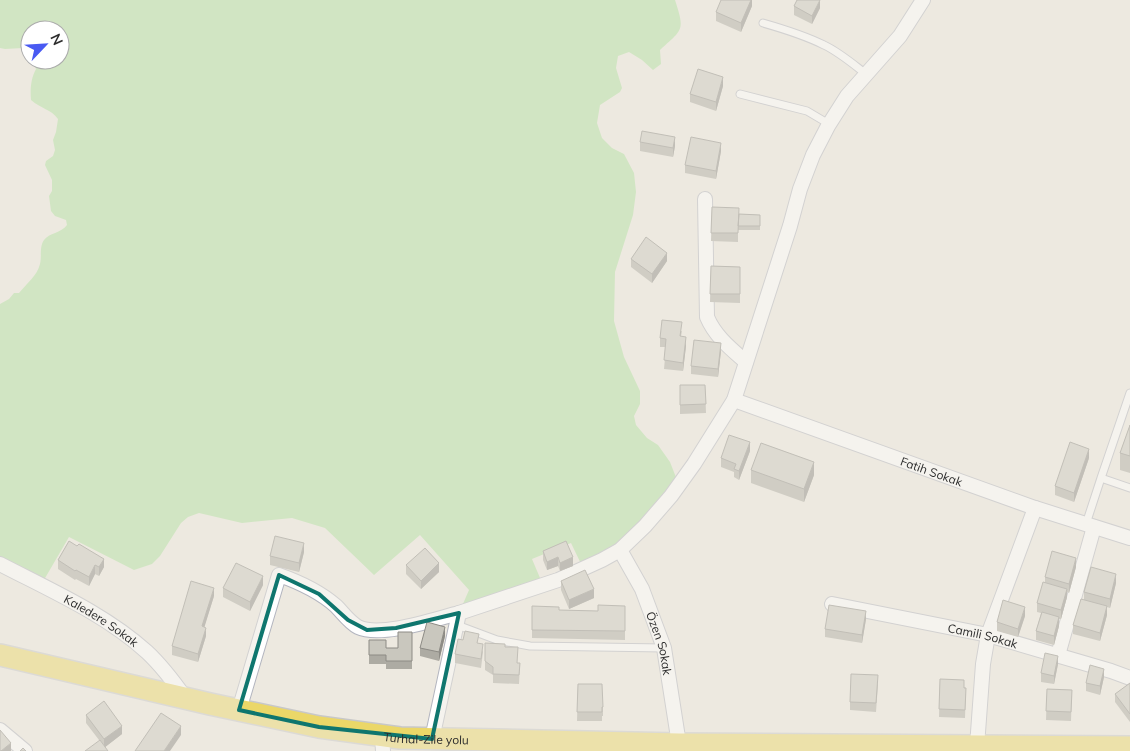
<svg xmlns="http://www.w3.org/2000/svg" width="1130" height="751" font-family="Mulish,sans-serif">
<rect width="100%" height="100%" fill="#ede9e0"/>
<path fill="#b0e1a0" d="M0,0H675C685,31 683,29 660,50L661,64L653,70L642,60L629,52L618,56L616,68L622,88L620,92L600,105L597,123L602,138L612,148L624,154L634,173L636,192L633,215L615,272L614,321L624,357L640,391V404L634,416L636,425L647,438L658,445L670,462L679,485L645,526L584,570L571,543L532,559L543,585L459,613L469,590L420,535L374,575L325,528L292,518L242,523L199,513L188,517L181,523L160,556L152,564L134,570L69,537L41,585L0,564V304L9,299L14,293H19C27,283 37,276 40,264C42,256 39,247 44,240C49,233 61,233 67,225L66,220L55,216L51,211L49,196L52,191V180L45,165L46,161L53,156L55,150L53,140L56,132L58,119C51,109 41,109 31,100C30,89 31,78 36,69L32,60H60V30H30V57L23,48L5,49L0,48Z"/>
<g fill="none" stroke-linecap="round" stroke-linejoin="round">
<g stroke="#b3b5bf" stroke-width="9">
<path id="lane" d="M763,23C784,29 804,35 824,45C839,52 853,64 866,74
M740,94L807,111L829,124
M1101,478L1130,393
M1086,524L1101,478L1130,488
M457,625L497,640L530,646L664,648"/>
</g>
<g stroke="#b3b5bf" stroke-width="16">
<g id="street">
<path d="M705,199L707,317C715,336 730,348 746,362"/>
<path id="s1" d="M734,400L1035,508L1130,538"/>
<path id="s2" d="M620,550L642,589L664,648L679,744"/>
<path id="s3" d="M0,564C50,590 105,614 147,652C162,666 174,682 186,699"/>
<path id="s4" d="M832,604L988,635L1111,671L1130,678"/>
<path d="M1058,655L1094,527"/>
<path d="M239,710L279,575C299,582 319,591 336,606C343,613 349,622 358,627C381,638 435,619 459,613"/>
<path d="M0,730L25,751"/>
<path d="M382,736L383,751"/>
<path d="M432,739L459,613L558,580L602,560L620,550L645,526L671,496L694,464L734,400L790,226L800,189L813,155L828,126L847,96L900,36L923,0"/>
<path d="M977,746L983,664L988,635L1035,508"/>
</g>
</g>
<g stroke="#c8c8c8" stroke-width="24">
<g id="primary">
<path id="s5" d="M0,655L210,704L319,727L400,738L679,744L1130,747"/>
</g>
</g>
<use href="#lane" stroke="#fff" stroke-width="7"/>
<use href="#street" stroke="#fff" stroke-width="14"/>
<use href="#primary" stroke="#ebd768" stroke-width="21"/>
</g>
<path fill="#adaba3" d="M752,0V6L741,32L716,21V12Z
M794,6L820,8L812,24L794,15Z
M723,86L716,111L690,102V94Z
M640,142L675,146L673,157L640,151Z
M721,151L716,179L685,173V165Z
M712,207L739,214L760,215V230H738V242L711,241Z
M631,259L667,261L652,283L631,267Z
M711,266L740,267V303L710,302Z
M682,331L681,336L686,346L683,371L664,369L666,347H660V338Z
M721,351L718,377L691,374V366Z
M680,385H705L706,413L680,414Z
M1130,425V473L1120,470V453Z
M750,451L739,480L734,477V472L721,467V458Z
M1089,458L1074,502L1055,495V486Z
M751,470L814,475L804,502L751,483Z
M69,541L104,567L99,576L95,574L89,586L76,579L75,580L58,569V560Z
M566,541L573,566L560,571L558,566L547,570L543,560V551Z
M304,552L299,572L270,565V556Z
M406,565L439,572L421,589L406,574Z
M1076,567L1069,593L1067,592V597L1061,619H1059V626L1054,645L1036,640V631L1041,613L1037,612V603L1045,582V577Z
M561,581L594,598L569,609L561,590Z
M1116,583L1110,608L1107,607V615L1100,641L1073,634V625L1084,600V592Z
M263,585L250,611L223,597V588Z
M214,596L204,627L206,636L198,662L172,655V646Z
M532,606L559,610L598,611L625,606V640L532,638Z
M1025,616L1018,637L997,631V622Z
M866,619L862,643L825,637V629Z
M412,632V669H386V664H369V640L386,648H398Z
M445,636L439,661L420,656V648Z
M479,643L483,652L481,668L455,663V654Z
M505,647L517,663H520L519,684L493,683V675L485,670V661Z
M1058,664L1054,684L1041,682V673Z
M1104,677L1100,695L1086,691V683Z
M940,679L966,688L965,718L939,717Z
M1130,683V722L1115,702V694Z
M578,684L603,707V716H602V721H577Z
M878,684L876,712L850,710V702Z
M1047,689L1072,690L1071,721L1046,720Z
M86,715L122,734L105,747L99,740L86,723Z"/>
<path fill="#8d8b85" d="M751,0H752V6L741,32V23Z
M820,0V8L812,24V16Z
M723,77V86L716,111V102Z
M675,137V146L673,157V148Z
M721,143V151L716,179V171Z
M667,253V261L652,283V274Z
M686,337V346L683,371V363Z
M721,343V351L718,377V369Z
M750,442V451L739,480V471Z
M1089,449V458L1074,502V493Z
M814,462V475L804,502V489Z
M304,543V552L299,572V563Z
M558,557V566L547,570V562Z
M573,557V566L560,571V563Z
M1076,558V567L1069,593V584Z
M104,559V567L99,576V567Z
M439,563V572L421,589V581Z
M95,565V574L89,586V577Z
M1116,574V583L1110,608V599Z
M263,576V585L250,611V602Z
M214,588V596L202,635V626Z
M594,589V598L569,609V600Z
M1067,589V597L1061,619V610Z
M1107,606V615L1100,641V633Z
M1025,607V616L1018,637V629Z
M866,611V619L862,643V635Z
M1059,617V626L1054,645V636Z
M445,627V636L439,661V652Z
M206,628V636L198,662V654Z
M1058,656V664L1054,684V676Z
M1104,669V677L1100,695V686Z
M122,726V734L104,748V739Z
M181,726V735L170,751H164Z
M11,743V751H1Z"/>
<path fill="#c9c7be" stroke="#8d8b85" d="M721,0H751L741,23L716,12Z
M797,0H820L812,16L794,6Z
M698,69L723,77L716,102L690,94Z
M642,131L675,137L673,148L640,142Z
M691,137L721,143L716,171L685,165Z
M712,207L739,208L738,233H711Z
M739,214L760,215V226H738Z
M646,237L667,253L652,274L631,259Z
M711,266L740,267V294H710Z
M662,320L682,322L680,336L686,337L683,363L664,360L666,339L660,338Z
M694,340L721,343L718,369L691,366Z
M680,385H705L706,404L680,405Z
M1130,425V456L1120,453Z
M729,435L750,442L739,471L734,469L736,464L721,458Z
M1070,442L1089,449L1074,493L1055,486Z
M761,443L814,462L804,489L751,470Z
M275,536L304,543L299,563L270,556Z
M69,541L77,546L79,544L104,559L99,567L95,565L89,577L76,570L75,571L58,560Z
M566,541L573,557L560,563L558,557L547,562L543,551Z
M425,548L439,563L421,581L406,565Z
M1052,551L1076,558L1069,584L1045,577Z
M236,563L263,576L250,602L223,588Z
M1091,567L1116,574L1110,599L1084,592Z
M585,570L594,589L569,600L561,581Z
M191,581L214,588L202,626L206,628L198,654L172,646Z
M1043,582L1067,589L1061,610L1037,603Z
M1081,599L1107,606L1100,633L1073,625Z
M1003,600L1025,607L1018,629L997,622Z
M598,605L625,606V631L532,630V606L559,607V610L598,611Z
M829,605L866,611L862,635L825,629Z
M1042,612L1059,617L1054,636L1036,631Z
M427,622L445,627L439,652L420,648Z
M465,631L479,634L477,643L483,644L481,659L455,654L458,639L463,640Z
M398,632H412V661H386V655H369V640H386V648H398Z
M485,643L505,644V647H518L517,663H520L519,675L493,674V667L485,661Z
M1045,653L1058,656L1054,676L1041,673Z
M1090,665L1104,669L1100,686L1086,683Z
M851,674L878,675L876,703L850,702Z
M940,679L964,680V688H966L965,710L939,709Z
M1130,683V714L1115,694Z
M578,684H602L603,707H602V712H577Z
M1047,689L1072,690L1071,712L1046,711Z
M104,701L122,726L104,739L86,715Z
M161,713L181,726L164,751H135Z
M0,730L11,743L1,751H0Z
M100,740L108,751H85Z
M23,748L26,751H20Z"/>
<path d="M0 0H1130V751H0ZM279,575L319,594L348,620L367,630L396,628L459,613L432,739L319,727L239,710Z" fill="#ede9e0" fill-opacity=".55" fill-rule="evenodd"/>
<path fill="none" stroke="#0f766e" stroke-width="4" stroke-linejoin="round" d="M279,575L319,594L348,620L367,630L396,628L459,613L432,739L319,727L239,710Z"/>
<g text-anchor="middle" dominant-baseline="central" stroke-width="5" stroke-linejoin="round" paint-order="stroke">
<g font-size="12" fill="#2d2d2d" stroke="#fff">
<text stroke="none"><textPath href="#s1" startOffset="210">Fatih Sokak</textPath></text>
<text stroke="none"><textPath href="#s3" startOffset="116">Kaledere Sokak</textPath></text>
<text stroke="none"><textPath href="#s4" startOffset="154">Camili Sokak</textPath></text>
<text stroke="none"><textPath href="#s2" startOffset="102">Özen Sokak</textPath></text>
<text stroke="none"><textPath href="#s5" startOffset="435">Turhal-Zile yolu</textPath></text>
</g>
</g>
<g transform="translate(45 45) rotate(65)"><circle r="24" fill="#ffffff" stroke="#ababab"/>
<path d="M0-4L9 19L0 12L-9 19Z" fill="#495af2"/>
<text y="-8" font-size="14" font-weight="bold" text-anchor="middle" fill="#2d2d2d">N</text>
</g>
</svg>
